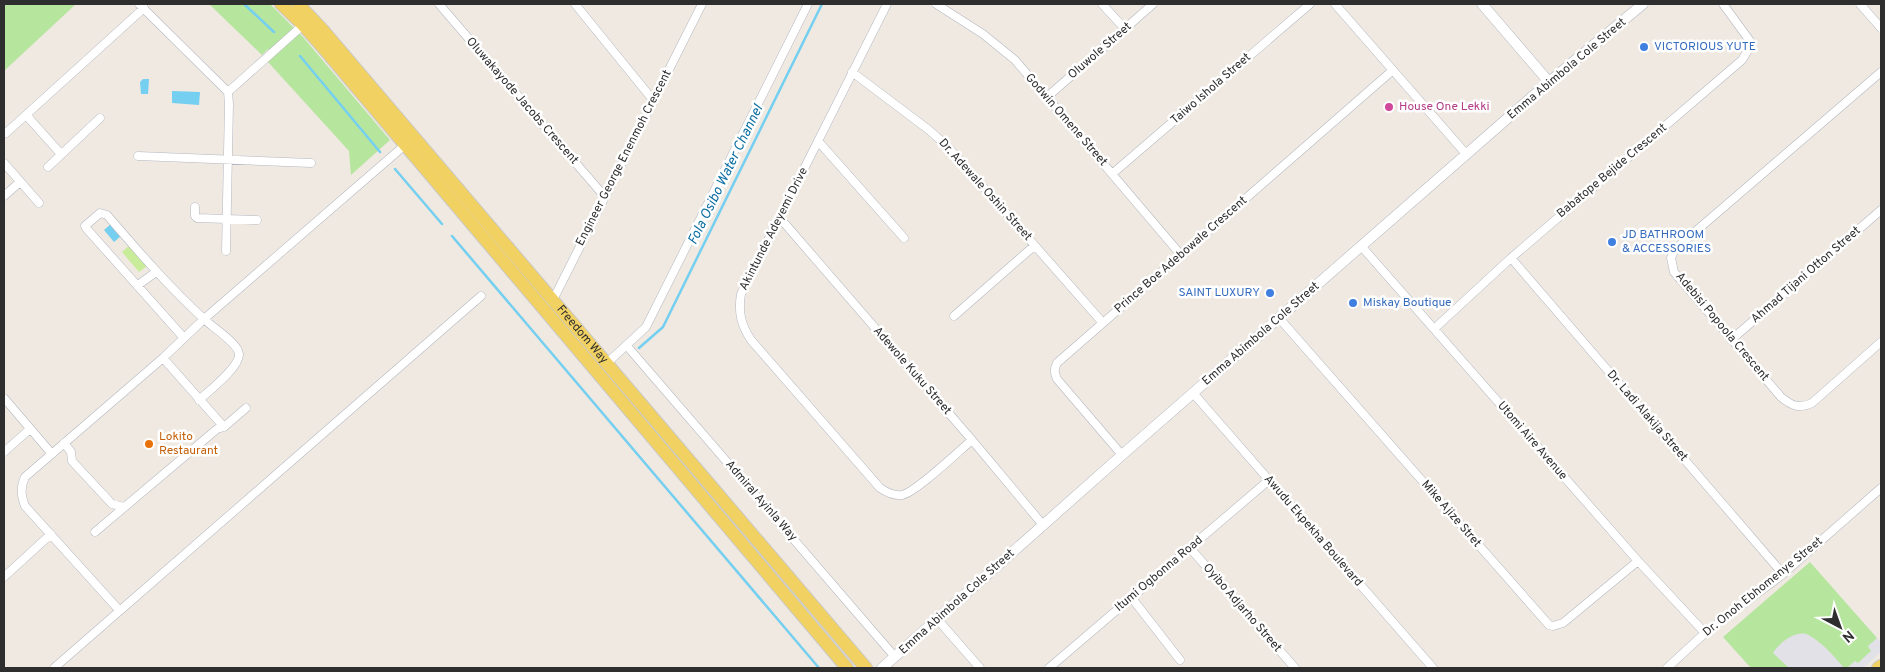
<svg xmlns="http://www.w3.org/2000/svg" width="1885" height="672" font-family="Overpass,sans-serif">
<rect width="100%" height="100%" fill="#efe9e1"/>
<path fill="#e3e1e8" d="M1846,604L1881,642V652L1863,668H1751L1723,637Z"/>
<path fill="#b6e59e" d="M4,4H76L4,71Z
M209,4H270L303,37L390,140L351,175L349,151L268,62L274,55L268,49L262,55Z
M1810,562L1877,638L1868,646L1871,651L1858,663L1855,661L1848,667L1849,668H1844C1835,657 1819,639 1806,634C1794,631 1778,644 1773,653L1789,668H1751L1723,637Z"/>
<path fill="#c9ec9a" d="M132,243L150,264L139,272L122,252Z"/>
<path fill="#75cff0" d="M143,79H149L148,94H141L140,82Z
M172,91L200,92L199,105L172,103Z
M111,224L121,236L114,242L104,230Z"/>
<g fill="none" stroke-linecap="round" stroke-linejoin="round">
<path stroke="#75cff0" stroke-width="2.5" d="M244,4L274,32
M300,56L380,152
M395,169L442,224
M452,236L819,668
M639,348L663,327L822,4"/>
<g stroke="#b4b7c1" stroke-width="9">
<path id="minor" d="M139,4L228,92L229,104L226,251
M439,4L605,197
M575,4L653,100
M887,4L741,294C738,312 741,325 751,340L880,488C886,492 894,496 902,495C915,493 959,451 972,440
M936,4L983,34L1015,60L1181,255
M1102,4L1125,29
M1335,4L1467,155
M1860,4L1881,28
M852,72L929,130L947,146L1103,323
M1881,72L1675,249L1671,258L1674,272L1781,397C1792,406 1799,409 1812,403L1881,342
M228,92L303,25
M1047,97L1153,4
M26,115L61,154
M6,133L144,8
M818,141L904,238
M138,156L311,163
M4,163L39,203
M48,167L100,118
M1112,174L1310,4
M4,196L20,182
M195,207V216L197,218L257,220
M780,218L972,440L1043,525
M1362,247L1638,561L1705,633
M1511,258L1783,574
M138,285L156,272
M552,302L702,4
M954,316L1034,246
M1279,318L1549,625L1553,626L1563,623L1638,561
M1434,329L1511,258L1742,60L1748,50L1750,41L1723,4
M184,338L86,228L85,226L100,213L107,215C138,251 169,287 204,319C212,327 238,343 239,354C240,367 209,391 199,400
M1731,340L1881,210
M627,346L895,657
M163,358L224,427
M606,364L646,327L808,4
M1193,393L1433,668
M4,398L52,454
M64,443L71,452L72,461L112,504L124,507
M4,452L30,429
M1122,455L1057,379C1054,372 1054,369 1057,363L1393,70
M95,532L217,429L224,427L246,408
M1190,548L1295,668
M4,577L51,534
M1131,597L1180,660
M119,610L25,506C21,495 20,488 25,477L163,358L204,319L405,145
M938,620L980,668
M54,668L481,296
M1049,668L1269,480
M1667,668L1705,633L1783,574L1881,488"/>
</g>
<g stroke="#b4b7c1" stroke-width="11">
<path id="tertiary" d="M1482,4L1549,82
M882,668L1122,455L1549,82L1643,4"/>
</g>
<g stroke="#c9c9c9" stroke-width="14">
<g id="primary">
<path d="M281,4L303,25L319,43L847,668"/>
<path id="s1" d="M298,4L321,28L866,668"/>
<path d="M1878,668L1881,666"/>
</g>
</g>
<use href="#minor" stroke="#fff" stroke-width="8"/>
<use href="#tertiary" stroke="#fff" stroke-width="10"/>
<use href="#primary" stroke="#f2d163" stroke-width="12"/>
</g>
<g fill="#3f7fe0" stroke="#fff" stroke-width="2">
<circle cx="1644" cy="47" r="5"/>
<circle cx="1612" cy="242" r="5"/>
<circle cx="1270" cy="293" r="5"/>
<circle cx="1353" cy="303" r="5"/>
</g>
<circle fill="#d1479c" stroke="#fff" stroke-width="2" cx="1389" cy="107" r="5"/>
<circle fill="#e8710a" stroke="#fff" stroke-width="2" cx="149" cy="444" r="5"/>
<g text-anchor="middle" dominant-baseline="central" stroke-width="5" stroke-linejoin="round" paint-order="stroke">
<g font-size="12" fill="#366cbe" stroke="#fff" text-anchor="start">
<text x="1654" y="47">VICTORIOUS YUTE</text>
<text x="1622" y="235">JD BATHROOM<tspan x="1622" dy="14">&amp; ACCESSORIES</tspan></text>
<text x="1260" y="293" text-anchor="end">SAINT LUXURY</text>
<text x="1363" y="303">Miskay Boutique</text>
</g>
<g font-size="12" fill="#2e2e2e" stroke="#fff">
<text transform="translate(1100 51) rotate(-41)">Oluwole Street</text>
<text transform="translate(1567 69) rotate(-40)">Emma Abimbola Cole Street</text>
<text transform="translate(1211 89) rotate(-41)">Taiwo Ishola Street</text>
<text transform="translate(522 101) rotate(49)">Oluwakayode Jacobs Crescent</text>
<text transform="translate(1066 120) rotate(49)">Godwin Omene Street</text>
<text transform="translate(624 158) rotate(-63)">Engineer George Enenmoh Crescent</text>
<text transform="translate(1612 171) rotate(-40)">Babatope Bejide Crescent</text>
<text transform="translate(985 190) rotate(48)">Dr. Adewale Oshin Street</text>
<text transform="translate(774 229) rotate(-63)">Akintunde Adeyemi Drive</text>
<text transform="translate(1181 255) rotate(-41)">Prince Boe Adebowale Crescent</text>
<text transform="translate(1806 275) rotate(-41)">Ahmad Tijani Otton Street</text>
<text transform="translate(1722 327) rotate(50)">Adebisi Popoola Crescent</text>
<text transform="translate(1261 334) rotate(-41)">Emma Abimbola Cole Street</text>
<text stroke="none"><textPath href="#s1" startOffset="436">Freedom Way</textPath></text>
<text transform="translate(912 371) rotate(49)">Adewole Kuku Street</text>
<text transform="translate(1647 416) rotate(49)">Dr. Ladi Alakija Street</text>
<text transform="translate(1532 441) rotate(49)">Utomi Aire Avenue</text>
<text transform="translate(761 501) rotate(49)">Admiral Ayinla Way</text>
<text transform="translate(1451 514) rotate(49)">Mike Ajize Stret</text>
<text transform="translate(1313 531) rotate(49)">Awudu Ekpekha Boulevard</text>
<text transform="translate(1159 574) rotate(-40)">Itumi Ogbonna Road</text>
<text transform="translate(1763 587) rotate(-39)">Dr. Onoh Ebhomenye Street</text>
<text transform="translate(957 602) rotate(-42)">Emma Abimbola Cole Street</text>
<text transform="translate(1242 608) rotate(49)">Oyibo Adjarho Street</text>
</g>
<g font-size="12" fill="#b23c85" stroke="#fff" text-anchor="start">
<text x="1399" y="107">House One Lekki</text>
</g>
<g font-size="12" fill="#c56008" stroke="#fff" text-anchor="start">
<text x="159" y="437">Lokito<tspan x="159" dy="14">Restaurant</tspan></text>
</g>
<g font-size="14" font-style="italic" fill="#0d6fa3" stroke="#fff">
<text transform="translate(726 175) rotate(-64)">Fola Osibo Water Channel</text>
</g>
</g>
<rect width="1885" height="672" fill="none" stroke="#2e2e2e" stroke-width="10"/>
<g transform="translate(1840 627) rotate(139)" stroke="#ffffff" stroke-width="4" paint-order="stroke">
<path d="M0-4L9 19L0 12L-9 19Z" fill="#2e2e2e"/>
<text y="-8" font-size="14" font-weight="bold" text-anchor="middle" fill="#2e2e2e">N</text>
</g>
</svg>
